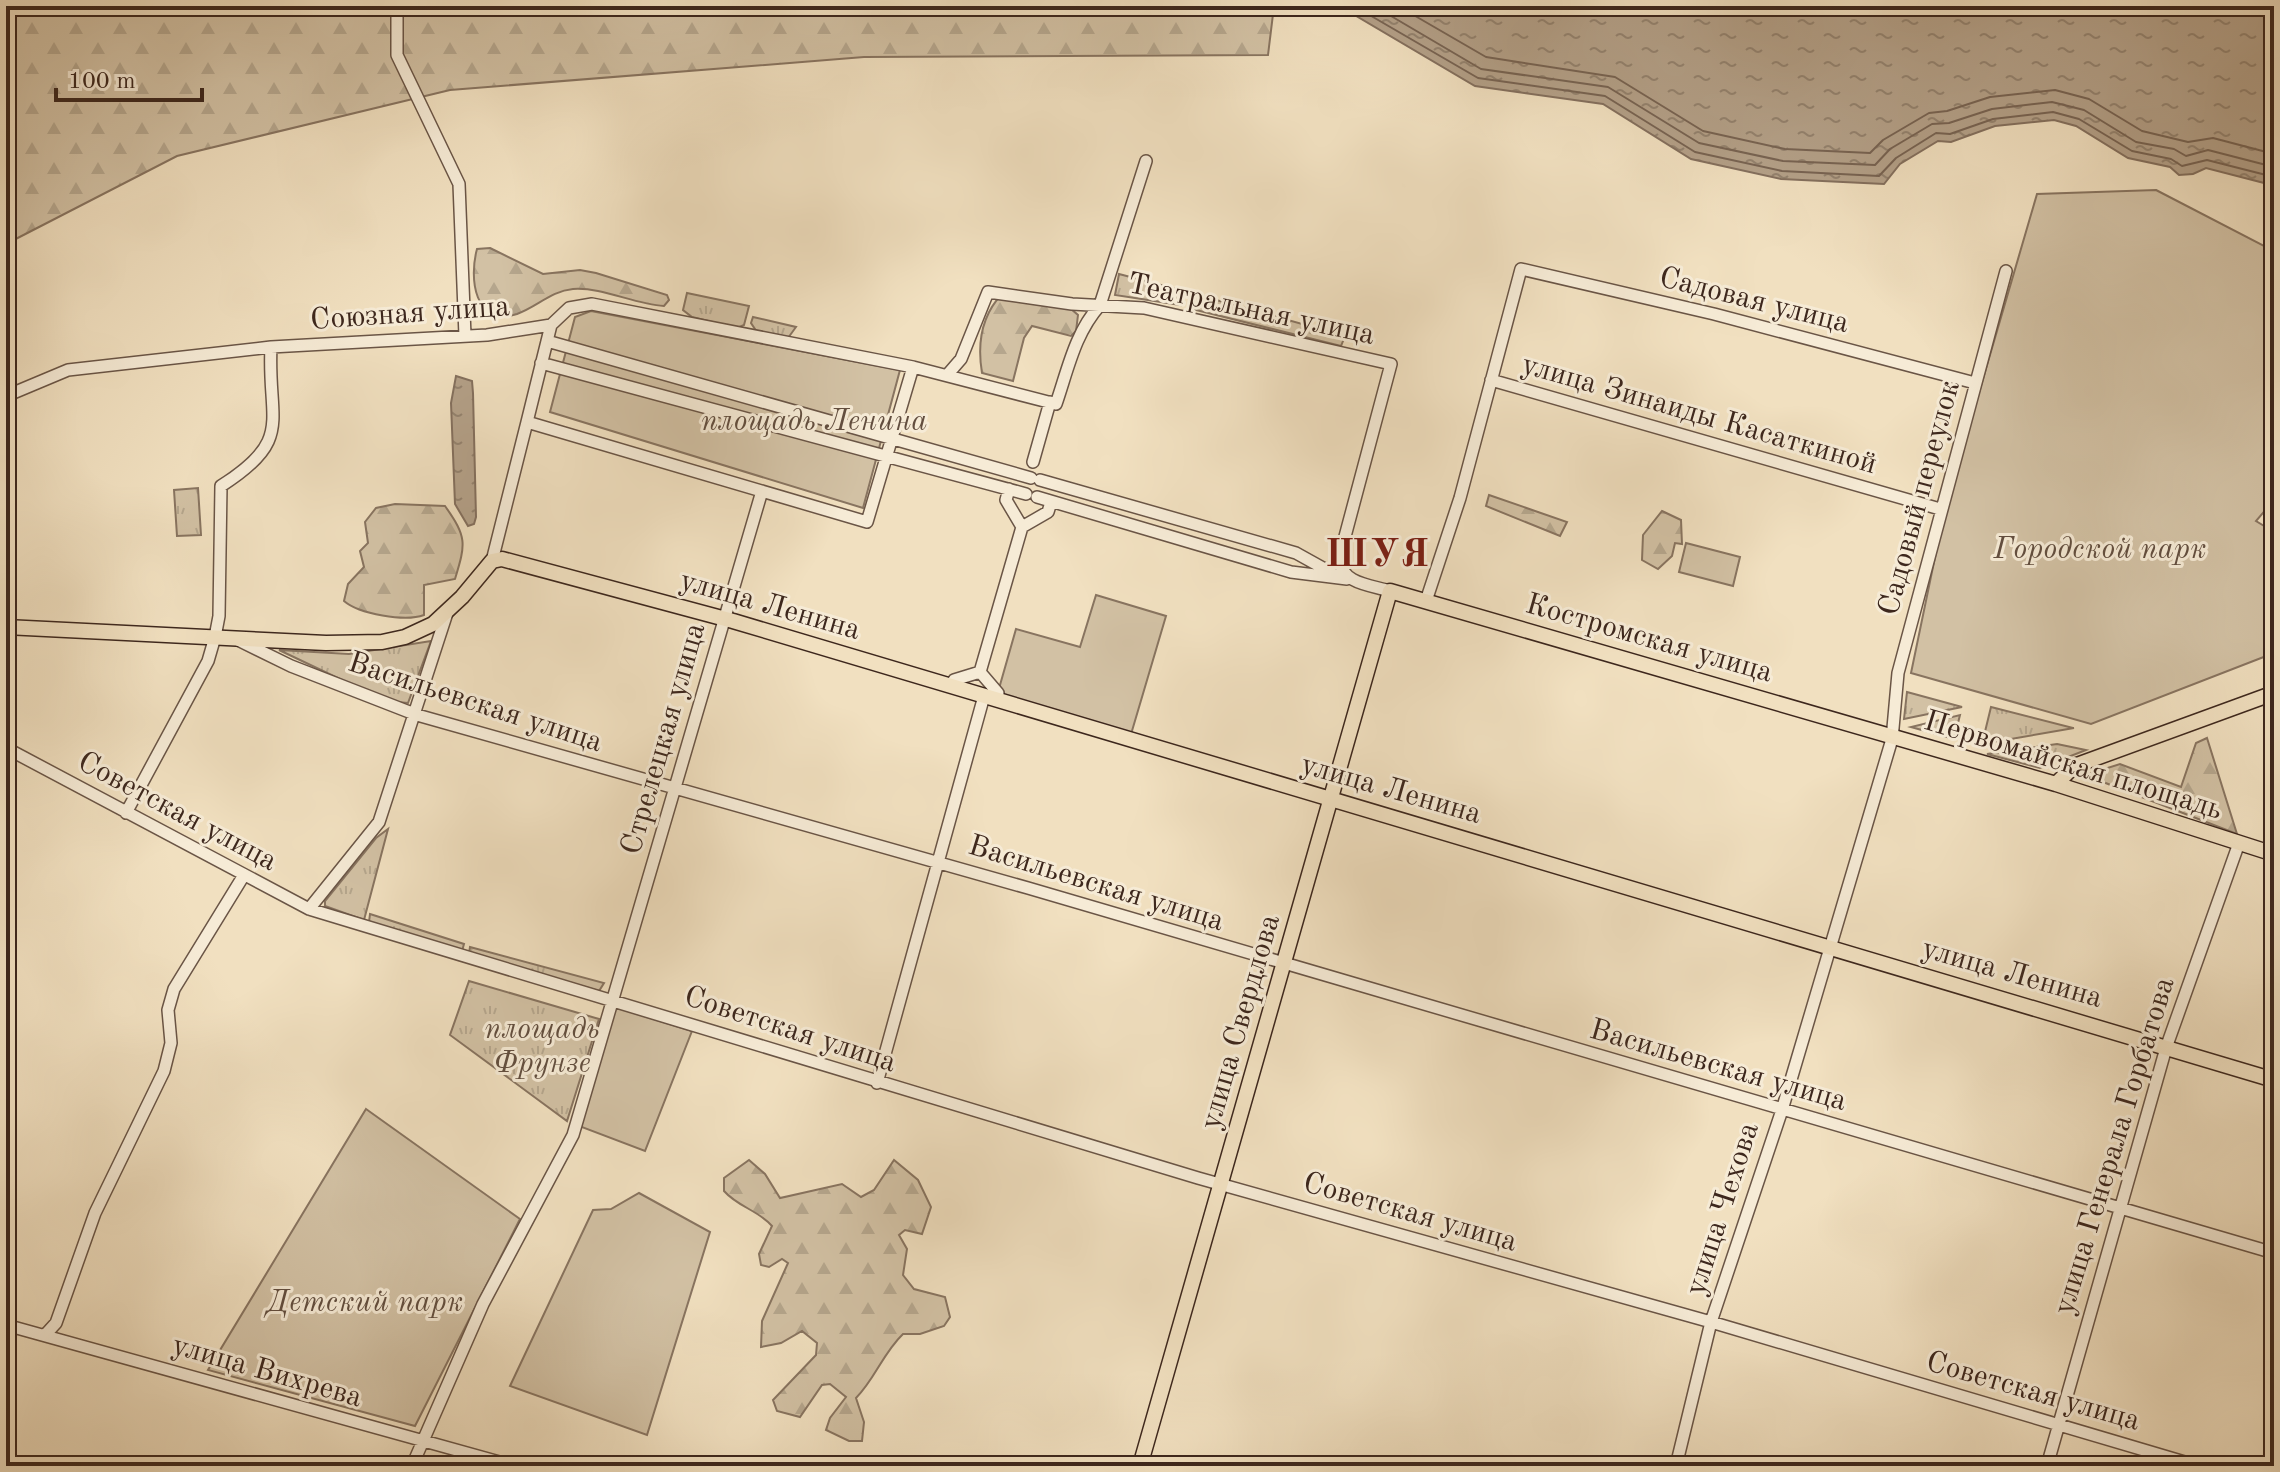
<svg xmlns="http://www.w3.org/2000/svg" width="2280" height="1472" font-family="'Old Standard TT',serif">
<defs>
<pattern id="grass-tufts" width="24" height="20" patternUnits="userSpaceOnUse" patternTransform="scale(2)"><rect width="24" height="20" fill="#d2c1a4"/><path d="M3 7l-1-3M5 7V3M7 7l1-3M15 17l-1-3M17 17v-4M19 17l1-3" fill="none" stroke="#b5a68d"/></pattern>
<pattern id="forest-firs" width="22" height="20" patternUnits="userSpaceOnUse" patternTransform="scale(2)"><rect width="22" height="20" fill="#d2c1a4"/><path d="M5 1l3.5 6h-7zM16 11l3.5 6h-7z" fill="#b5a68d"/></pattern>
<pattern id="water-ripples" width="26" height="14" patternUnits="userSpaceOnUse" patternTransform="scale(2)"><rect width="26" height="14" fill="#b4a189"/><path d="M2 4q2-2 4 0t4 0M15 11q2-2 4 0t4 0" fill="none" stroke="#94836f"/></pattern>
</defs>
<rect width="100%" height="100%" fill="#f1e0c0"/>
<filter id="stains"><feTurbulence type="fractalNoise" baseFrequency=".0025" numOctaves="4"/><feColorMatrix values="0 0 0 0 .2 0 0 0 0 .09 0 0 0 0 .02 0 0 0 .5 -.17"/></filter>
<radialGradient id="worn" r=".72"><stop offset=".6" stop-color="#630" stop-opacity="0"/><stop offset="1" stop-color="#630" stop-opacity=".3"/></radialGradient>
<path fill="url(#grass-tufts)" stroke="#887460" stroke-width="2" d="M1119,274L1184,291L1181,305L1115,295Z
M687,293L749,306L744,325L737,328L692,317L683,310Z
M1191,293L1345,336L1341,346L1188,308Z
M753,317L796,327L788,338L757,332L751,323Z
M198,488L201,535L177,536L174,490Z
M431,641L408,703L386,701L279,650L349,654Z
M1907,692L1962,707L1904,719Z
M1991,707L2073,728H2074L1982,744Z
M1960,715L1954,739L1911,727Z
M2057,744L2086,750L2040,768L1987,754Z
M388,829L364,920L325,906V901L376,838Z
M370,914L464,944L462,951L369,922Z
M470,947L604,983L599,991L469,953Z
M469,981L599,1019L567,1121L450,1035Z"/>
<path fill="url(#forest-firs)" stroke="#887460" stroke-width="2" d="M6,6H1274L1268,55L864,57L450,90L177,156L6,244Z
M490,248L543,274L580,270L596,273L667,295L669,300L664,306C633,304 603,287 573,289C551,291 537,307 517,314C474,327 469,278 477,249Z
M1002,294L1071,309L1078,315L1076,331L1071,336L1032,326L1024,338L1013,381L982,373C977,343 981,316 1002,294Z
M1489,495L1567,522L1560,536L1486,506Z
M395,504L445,506C467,537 466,543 455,579L424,585V615C405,622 359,614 344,601L348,584L364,567L360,551L368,543L365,522L376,508Z
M1662,511L1681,520L1682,544L1675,543L1672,556L1658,569L1642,560L1643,535Z
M2207,738L2237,834L2085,775L2120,764L2181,787L2196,743Z
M749,1160L765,1174L780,1198L842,1184L861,1197L874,1190L894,1160L918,1180L931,1207L922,1234L905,1230L899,1235L907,1249L903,1275L914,1289L945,1297L950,1317L944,1326L920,1334H903C883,1353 875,1379 856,1398L864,1422L862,1441H849L826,1430L830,1418L846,1397L830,1384L822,1385L800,1417L777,1411L773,1400L816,1355L817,1343L802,1331L781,1343L761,1347L762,1321L788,1263L782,1259L769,1267L761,1265L759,1254L772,1226C758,1210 738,1207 724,1191V1178Z"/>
<path fill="#d2c1a4" stroke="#887460" stroke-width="2" d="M2156,190L2274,251V500L2256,521L2274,532V653L2091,724L1911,673L1945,509L2037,194Z
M591,311L900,370L863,508L550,412L575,317Z
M1686,543L1740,557L1733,586L1679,572Z
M1096,595L1166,616L1129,741L996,699L1016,629L1080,647Z
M612,1006L692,1031L645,1151L579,1126Z
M366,1109L520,1219L415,1426L208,1370Z
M639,1193L710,1232L647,1435L510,1386L593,1210L611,1209Z"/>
<path fill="url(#water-ripples)" stroke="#84705e" stroke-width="2" d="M1292,6L2274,7V182L2272,185L2206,168L2193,174L2179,175L2170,167L2128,158L2076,126L2054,120L1995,126L1951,142L1938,141L1900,164L1884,184L1781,179L1691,159L1603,104L1475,86L1351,13Z
M456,376L472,381L473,393L476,517L474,524L468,526L455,504L451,403Z"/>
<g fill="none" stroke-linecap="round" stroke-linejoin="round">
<path stroke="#786453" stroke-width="2" d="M1354,6L1478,78L1605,96L1695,152L1782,171L1879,176L1896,158L1936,133L1950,134L1993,119L2053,112L2079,119L2132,151L2171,159L2182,166L2207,160L2274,177
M1374,6L1481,69L1608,87L1699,143L1783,161L1875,165L1890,149L1932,124L1949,123L1992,109L2052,102L2084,110L2136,142L2174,149L2186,156L2208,150L2274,167
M1398,6L1486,57L1615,77L1703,131L1785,149L1870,153L1883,140L1929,113L1947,111L1990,97L2055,90L2089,99L2142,131L2188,142L2213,138L2274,154"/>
<g stroke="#6a5546" stroke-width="14">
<path id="minor" d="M397,6V55L459,184L465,336
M592,304L913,367L867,522L527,422L551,325L569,308Z
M547,341L1031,478
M541,363L1026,494
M913,367L1056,404C1068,369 1075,333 1100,305L1146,161
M948,374L961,359L988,292L1072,304L1144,308L1391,364L1339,559C1342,584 1370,585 1390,591
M1491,380L1940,509
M6,396L68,370L271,347L487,335L551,325
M1033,462L1050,402
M1040,480L1296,553L1332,573
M1037,497L1291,572L1347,579
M1022,527L1048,512L1051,502
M492,561L527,422
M1426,601L1460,498L1521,269L1714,314L1975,383
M238,640L291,666L417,715L1028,888L2274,1253
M980,672L998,693
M954,680L980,672L1022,527L1006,500L1009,489
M6,748L309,909L1198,1178L1711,1322L2198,1466
M126,813L208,661L215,637L219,616L221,486C295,439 267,421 271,347
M309,909L379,822L447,613
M877,1083L984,696
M6,1325L514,1466
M46,1334L56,1323L95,1213L164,1071L171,1043L168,1010L174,989L244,875
M412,1466L483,1304L573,1135L762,491
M1676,1466L1711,1322L1782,1110L1892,739L1898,673L2006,271
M2047,1466L2166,1048L2239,843"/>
</g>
<g stroke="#3d271d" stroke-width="17">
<path id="major" d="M6,627L326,643L382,642L405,637L433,624L462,597L492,561L502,559L733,621L2274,1080
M2056,784L2074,766L2274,693
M1140,1466L1390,591L2056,784L2274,854"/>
</g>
<use href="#minor" stroke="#f6ebd6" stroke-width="11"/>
<use href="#major" stroke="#f1e0c0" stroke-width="14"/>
</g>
<g text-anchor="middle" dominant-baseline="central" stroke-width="6" stroke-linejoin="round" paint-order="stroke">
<g font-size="30" fill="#3d271d" stroke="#f6ebd6">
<text transform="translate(1754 301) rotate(14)">Садовая улица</text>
<text transform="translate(1251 310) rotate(12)">Театральная улица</text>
<text transform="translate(410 314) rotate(-4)">Союзная улица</text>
<text transform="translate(1699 415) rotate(16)">улица Зинаиды Касаткиной</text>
<text transform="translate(1920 498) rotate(-75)">Садовый переулок</text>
<text transform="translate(770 606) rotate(16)">улица Ленина</text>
<text transform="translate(1649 639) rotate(16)">Костромская улица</text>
<text transform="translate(475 703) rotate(18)">Васильевская улица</text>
<text transform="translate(664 739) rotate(-74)">Стрелецкая улица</text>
<text transform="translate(2073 766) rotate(17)">Первомайская площадь</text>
<text transform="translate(1391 790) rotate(16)">улица Ленина</text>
<text transform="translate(177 812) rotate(28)">Советская улица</text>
<text transform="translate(1096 884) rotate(17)">Васильевская улица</text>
<text transform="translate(2012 974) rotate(16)">улица Ленина</text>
<text transform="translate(1241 1022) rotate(-74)">улица Свердлова</text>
<text transform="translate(790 1030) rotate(18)">Советская улица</text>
<text transform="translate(1718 1066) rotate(16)">Васильевская улица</text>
<text transform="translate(2115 1146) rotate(-73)">улица Генерала Горбатова</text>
<text transform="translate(1723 1209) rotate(-72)">улица Чехова</text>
<text transform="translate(1410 1213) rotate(16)">Советская улица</text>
<text transform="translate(267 1372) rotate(16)">улица Вихрева</text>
<text transform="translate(2033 1392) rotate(16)">Советская улица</text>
</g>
<g font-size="30" font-style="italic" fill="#624e3f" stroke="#f6ebd6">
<text x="814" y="422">площадь Ленина</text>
<text x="2100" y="550">Городской парк</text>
<text x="542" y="1030">площадь<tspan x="542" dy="34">Фрунзе</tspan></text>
<text x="365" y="1303">Детский парк</text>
</g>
<g font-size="38" font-weight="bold" letter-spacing="2" fill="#7a1f14" stroke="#f6ebd6">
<text x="1378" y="556">ШУЯ</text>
</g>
</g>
<rect width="2280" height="1472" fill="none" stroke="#f1e0c0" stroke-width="32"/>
<rect x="8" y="8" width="2264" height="1456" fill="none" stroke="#3d271d" stroke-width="4"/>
<rect x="16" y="16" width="2248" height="1440" fill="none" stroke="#3d271d" stroke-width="2"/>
<path d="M56 88v12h146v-12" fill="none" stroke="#3d271d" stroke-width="4"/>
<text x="68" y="88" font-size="24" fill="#3d271d" stroke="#f6ebd6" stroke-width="6" paint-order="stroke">100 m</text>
<rect width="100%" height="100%" filter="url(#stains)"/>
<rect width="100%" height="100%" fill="url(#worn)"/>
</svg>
